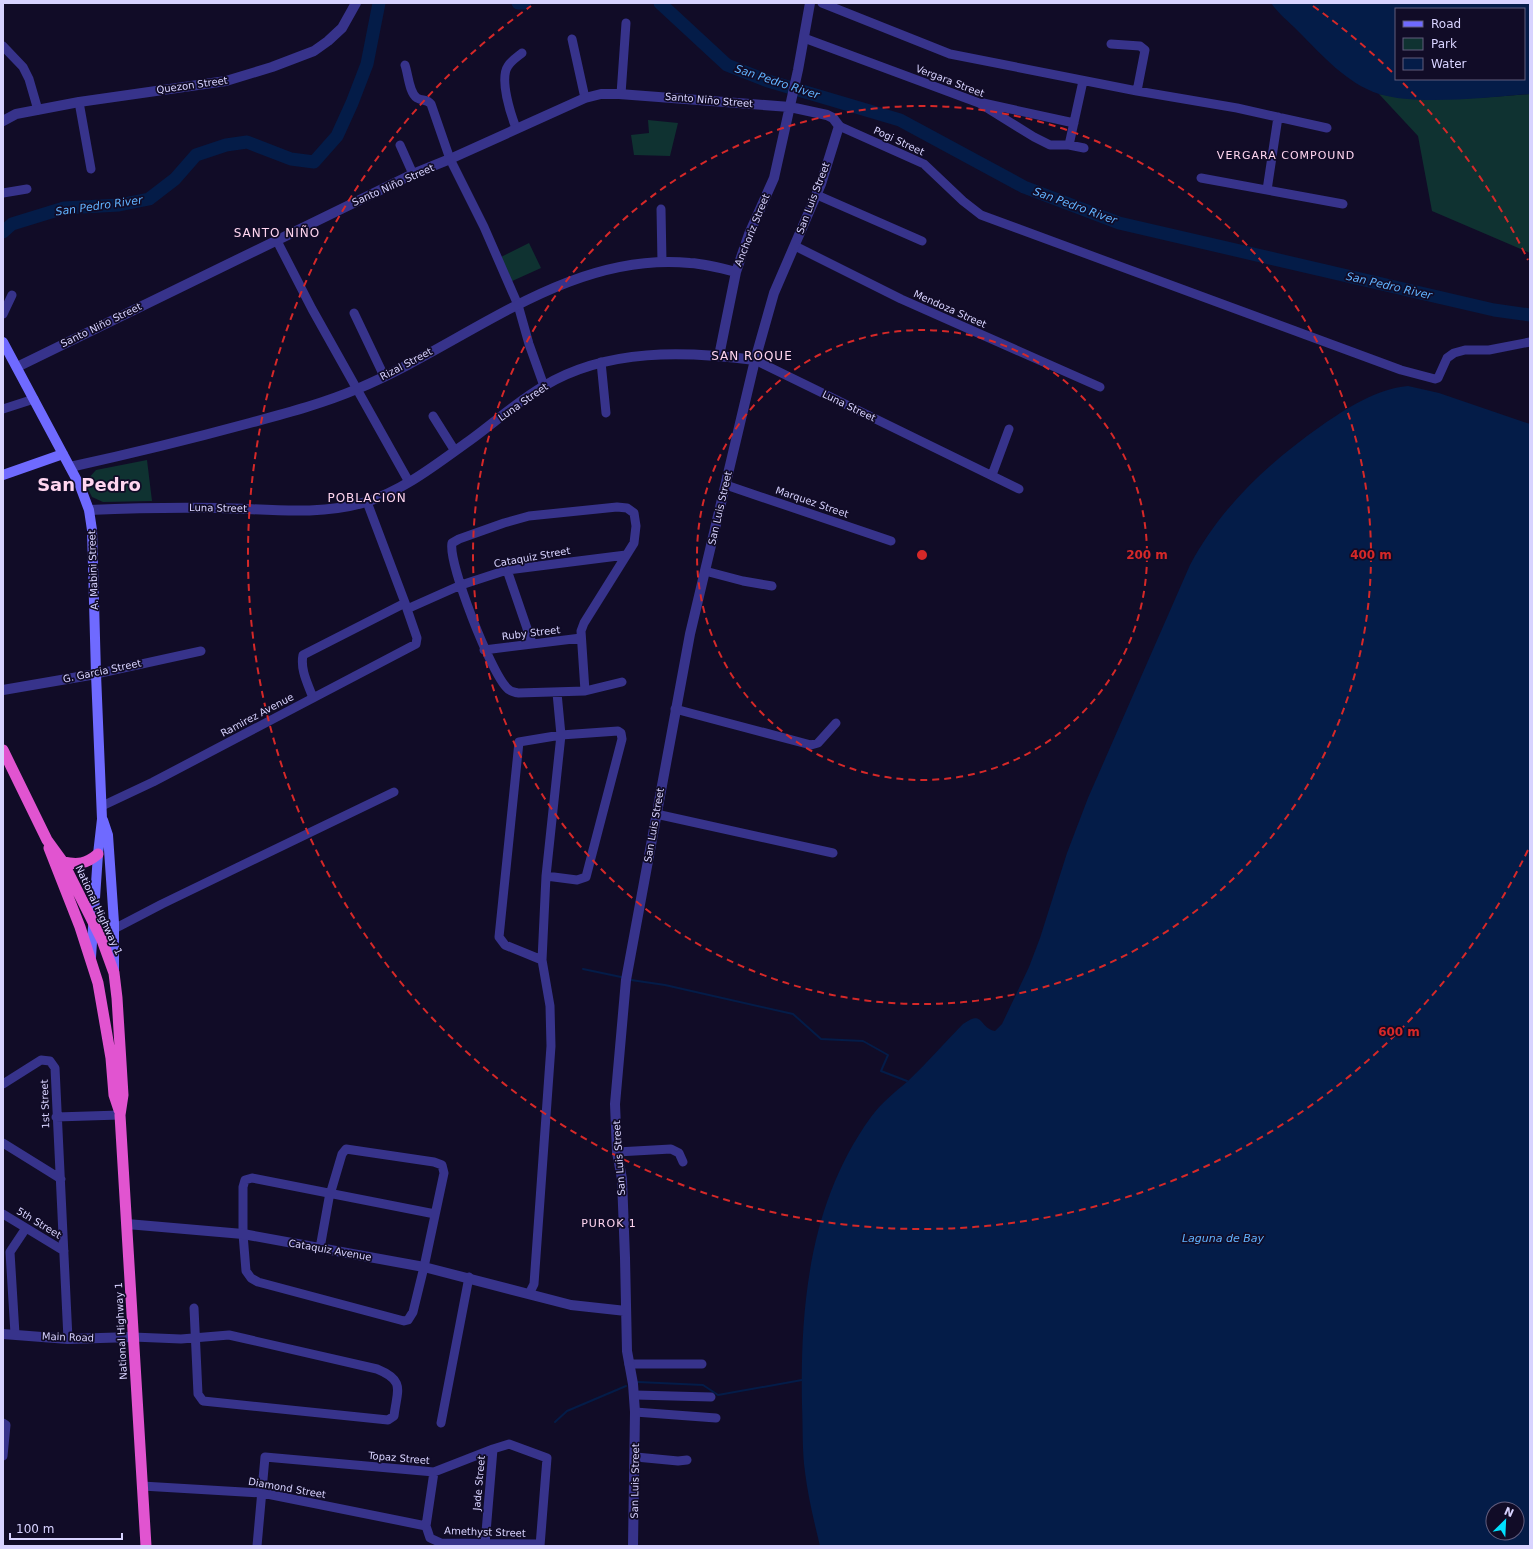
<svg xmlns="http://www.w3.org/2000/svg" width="1533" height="1549" font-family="'DejaVu Sans',sans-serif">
<rect width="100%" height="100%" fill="#110c27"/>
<path fill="#0f3231" d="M1379,94C1428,103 1480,98 1530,94V253L1432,211L1418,136Z
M648,120L678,123L670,156L634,155L631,135L649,133Z
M529,243L541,268L510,282L499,258Z
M147,460L152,501L103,502L92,497L88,489L87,480L96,470Z"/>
<path fill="#041c48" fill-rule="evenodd" d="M1271,3H1530V94C1489,97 1418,106 1379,94C1346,83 1322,55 1298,31C1289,22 1278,13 1271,3ZM1396,9H1524V79H1396Z
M1408,386L1439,393L1530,424V1546H820C814,1521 808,1497 805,1472C802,1450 803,1427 802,1405C800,1304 810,1201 871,1117C882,1102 894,1093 908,1081C927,1063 944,1043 963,1024C984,1009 978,1027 995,1031L1002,1024L1029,967L1040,938L1067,853L1088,798L1190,565C1221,507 1267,464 1321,426C1347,408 1376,389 1408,386ZM1493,1509H1517V1533H1493Z"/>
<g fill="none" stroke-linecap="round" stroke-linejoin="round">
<path stroke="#041c48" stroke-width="2" d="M583,969L621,977
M631,980L665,985L793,1014L821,1039L863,1041L888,1055L881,1071L907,1081
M638,1382L703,1385L718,1395L802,1380
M555,1422L567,1411L626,1386"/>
<path stroke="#041c48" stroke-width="13" d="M518,3H525
M660,3L727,65L768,81L900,120L1024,187L1119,223L1494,310L1530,315
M3,232L12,224L64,208L119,205L149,199L175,179L196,155L226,145L247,142L291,159L314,162L337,136L352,103L367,64L379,3"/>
<path stroke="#37338b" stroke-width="9" d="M822,3L950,54L1137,91L1237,108L1327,128
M804,38L979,103L1034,137L1050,145H1069L1084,148
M572,39L585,98
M1111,44L1140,46L1145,50L1137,91
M3,46L23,67L29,79L38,110
M405,65C408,73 409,93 417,98C422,101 427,99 431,104L450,159L484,227L518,305L529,344L544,386
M621,94L626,23
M79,102L91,169
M983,103L1074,123
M839,126L924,164L963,201L981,215L1401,370L1435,379L1438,378L1447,358L1454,353L1465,350H1489L1530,342
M516,128C511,115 499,79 508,66C511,61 517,57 522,53
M400,145L413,174
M1069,145L1083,81
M1201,178L1343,204
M1267,190L1278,117
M3,193L27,189
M817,195L922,241
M661,209L662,262
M276,239L312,309L409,482
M795,246L901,299L1100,387
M354,313L384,376
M3,314L12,295
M755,360L1019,489
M601,362L606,413
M3,409L34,399
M433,416L455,451
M992,475L1009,429
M726,485L891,541
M367,502L407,608
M507,570L532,643
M705,571L743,581L772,586
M484,650L581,638
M96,674L201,651
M585,691L581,631L584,623L634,543L636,526L634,513L627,508L617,507L529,516L504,523L459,539L452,543C448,563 491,673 507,688C510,692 514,692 518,693L585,691L622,682
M313,698C308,684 300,670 303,655L405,603
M675,709L811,745L818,743L836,723
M102,806L153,782L416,644L417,638L407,609L461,585L507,570L626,555
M656,814L833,853
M114,929L162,904L394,792
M542,960L505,945L499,937L519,742L561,735L618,731L621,733L622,739L586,877L577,880L546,876
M3,1084L41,1060L50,1061L55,1068L68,1339
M56,1117L120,1115
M3,1143L61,1179
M617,1152L671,1149L679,1153L683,1162
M3,1214L64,1251
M320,1248L329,1198L342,1154L346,1149L434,1162L442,1165L444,1173L424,1267L413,1312L408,1320L404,1321L258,1282L251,1278L246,1271L243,1234V1187L245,1180L252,1178L435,1214
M529,1294L534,1284L551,1046L550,1006L542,960L546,876L561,735L557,693
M15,1334L10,1252L26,1228
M133,1337L181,1339L229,1335L377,1369C406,1381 397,1390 394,1416L388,1420L203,1401L198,1394L194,1308
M629,1364H702
M635,1395L711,1397
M635,1412L716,1418
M3,1423L6,1425L3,1456
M441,1423L469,1277
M636,1457L678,1461L687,1460
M434,1472L426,1526L430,1538L441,1543L540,1544
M142,1486L262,1493L426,1526
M485,1544L493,1449
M257,1546L265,1457L434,1472L493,1449L509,1444L547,1458L540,1546"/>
<path stroke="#37338b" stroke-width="10" d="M3,121L16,114L79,102L226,81L272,67L314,51L328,41L342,28L356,3
M719,356L736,272L749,234L774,178L798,70L810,3
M17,367L413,174L450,159L585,98L601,94H619L790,107L827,115L833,118L839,126L821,184L774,293L755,360L690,634L626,980L615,1104L617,1152L622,1179L625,1258L627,1351L633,1384L635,1412L633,1546
M70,467C129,454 187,440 246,424C283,414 322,404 357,389C466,344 566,251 690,263C706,264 721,268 736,272
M89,510C133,508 176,507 220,508C268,509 319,516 366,502C403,491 438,463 469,441C494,423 518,401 544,386C607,348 685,351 755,360
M3,690L96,674
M127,1224L243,1234L424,1267L571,1305L626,1311
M3,1334L68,1339L133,1337"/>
<path stroke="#6f6aff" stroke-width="10" d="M3,342L80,486L89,510L92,530L96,674L102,819L98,854L91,957
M3,475L63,454
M103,820L108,835L114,923V971"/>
<path stroke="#e154d0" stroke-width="11" d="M3,750L47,840L63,862L102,940L114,973L117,998L123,1095L120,1115L146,1546
M49,848L80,927L98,983L111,1058L114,1095L119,1110
M63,862C78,865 86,864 98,854"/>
</g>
<g fill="none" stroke="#d62828" stroke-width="2" stroke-dasharray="7 5">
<circle cx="922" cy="555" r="225"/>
<circle cx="922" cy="555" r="449"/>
<path d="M1528 850A674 674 0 1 1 531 6M1313 6A674 674 0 0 1 1394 74M1403 83A674 674 0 0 1 1528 260"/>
</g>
<g text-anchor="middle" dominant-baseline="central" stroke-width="3.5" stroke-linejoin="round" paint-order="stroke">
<g font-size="10" fill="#d8d3ff" stroke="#110c27">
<text transform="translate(950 81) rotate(21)">Vergara Street</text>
<text transform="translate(192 85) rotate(-8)">Quezon Street</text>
<text transform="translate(709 100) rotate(5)">Santo Niño Street</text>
<text transform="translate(899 141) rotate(25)">Pogi Street</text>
<text transform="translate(393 185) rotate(-24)">Santo Niño Street</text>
<text transform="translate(813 198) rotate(-69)">San Luis Street</text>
<text transform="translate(752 230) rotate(-68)">Anchoriz Street</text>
<text transform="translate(950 309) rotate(24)">Mendoza Street</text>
<text transform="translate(101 325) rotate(-26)">Santo Niño Street</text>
<text transform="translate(406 364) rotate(-28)">Rizal Street</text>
<text transform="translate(523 402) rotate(-35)">Luna Street</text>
<text transform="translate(849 406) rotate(26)">Luna Street</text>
<text transform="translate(812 502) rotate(19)">Marquez Street</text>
<text transform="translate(218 508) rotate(1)">Luna Street</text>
<text transform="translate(720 508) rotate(-77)">San Luis Street</text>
<text transform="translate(532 557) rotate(-10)">Cataquiz Street</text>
<text transform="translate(93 570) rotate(-92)">A. Mabini Street</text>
<text transform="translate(531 633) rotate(-7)">Ruby Street</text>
<text transform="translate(102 671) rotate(-12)">G. Garcia Street</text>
<text transform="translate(257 715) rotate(-28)">Ramirez Avenue</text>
<text transform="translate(654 825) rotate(-80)">San Luis Street</text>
<text transform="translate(99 910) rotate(65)">National Highway 1</text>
<text transform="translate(45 1104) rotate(-92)">1st Street</text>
<text transform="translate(619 1158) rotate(-94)">San Luis Street</text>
<text transform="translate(39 1223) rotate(31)">5th Street</text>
<text transform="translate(330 1250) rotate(10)">Cataquiz Avenue</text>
<text transform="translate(121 1331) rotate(-93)">National Highway 1</text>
<text transform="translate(68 1337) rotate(2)">Main Road</text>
<text transform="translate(399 1458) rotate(5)">Topaz Street</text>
<text transform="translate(635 1481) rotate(-89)">San Luis Street</text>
<text transform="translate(479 1483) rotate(-85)">Jade Street</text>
<text transform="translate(287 1488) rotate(10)">Diamond Street</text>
<text transform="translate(485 1532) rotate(2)">Amethyst Street</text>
</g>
<g font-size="11" font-style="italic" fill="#61b3ff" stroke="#110c27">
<text transform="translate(777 82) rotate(18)">San Pedro River</text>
<text transform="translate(99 206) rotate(-8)">San Pedro River</text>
<text transform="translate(1075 206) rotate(20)">San Pedro River</text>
<text transform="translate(1389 286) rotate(13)">San Pedro River</text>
<text x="1223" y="1238">Laguna de Bay</text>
</g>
<g font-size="11" letter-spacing="1" fill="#ffd5ef" stroke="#110c27">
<text x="1286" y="155">VERGARA COMPOUND</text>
<text x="609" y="1223">PUROK 1</text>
</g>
<g font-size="12" letter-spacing="1" fill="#ffd5ef" stroke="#110c27">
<text x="277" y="233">SANTO NIÑO</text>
<text x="752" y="356">SAN ROQUE</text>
<text x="367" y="498">POBLACION</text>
</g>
<g font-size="18" font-weight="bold" fill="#ffd5ef" stroke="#110c27">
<text x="89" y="484">San Pedro</text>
</g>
</g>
<circle cx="922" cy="555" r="6" fill="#d62828" stroke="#110c27" stroke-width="2"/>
<g font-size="12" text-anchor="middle" font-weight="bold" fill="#d62828" stroke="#110c27" stroke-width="3.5" stroke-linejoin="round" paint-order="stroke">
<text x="1147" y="559">200 m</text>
<text x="1371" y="559">400 m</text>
<text x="1399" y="1036">600 m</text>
</g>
<rect width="1533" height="1549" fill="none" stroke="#d8d3ff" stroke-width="8"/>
<rect x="1395" y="8" width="130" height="72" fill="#110c27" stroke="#615c7d"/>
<rect x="1403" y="21" width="20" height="6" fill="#6f6aff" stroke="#615c7d"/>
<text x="1431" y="28" font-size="12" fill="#d8d3ff">Road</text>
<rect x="1403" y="38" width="20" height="12" fill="#0f3231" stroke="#615c7d"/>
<text x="1431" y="48" font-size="12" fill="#d8d3ff">Park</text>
<rect x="1403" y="58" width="20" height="12" fill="#041c48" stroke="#615c7d"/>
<text x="1431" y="68" font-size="12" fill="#d8d3ff">Water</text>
<g transform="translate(1505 1521) rotate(24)"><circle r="19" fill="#110c27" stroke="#615c7d"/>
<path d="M0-3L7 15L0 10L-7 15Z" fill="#00e1fe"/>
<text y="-6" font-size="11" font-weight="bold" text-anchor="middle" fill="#d8d3ff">N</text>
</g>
<path d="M10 1533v6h112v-6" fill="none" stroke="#d8d3ff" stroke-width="2"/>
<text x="16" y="1533" font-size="12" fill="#d8d3ff" stroke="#110c27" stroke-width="3" paint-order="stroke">100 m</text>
</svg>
